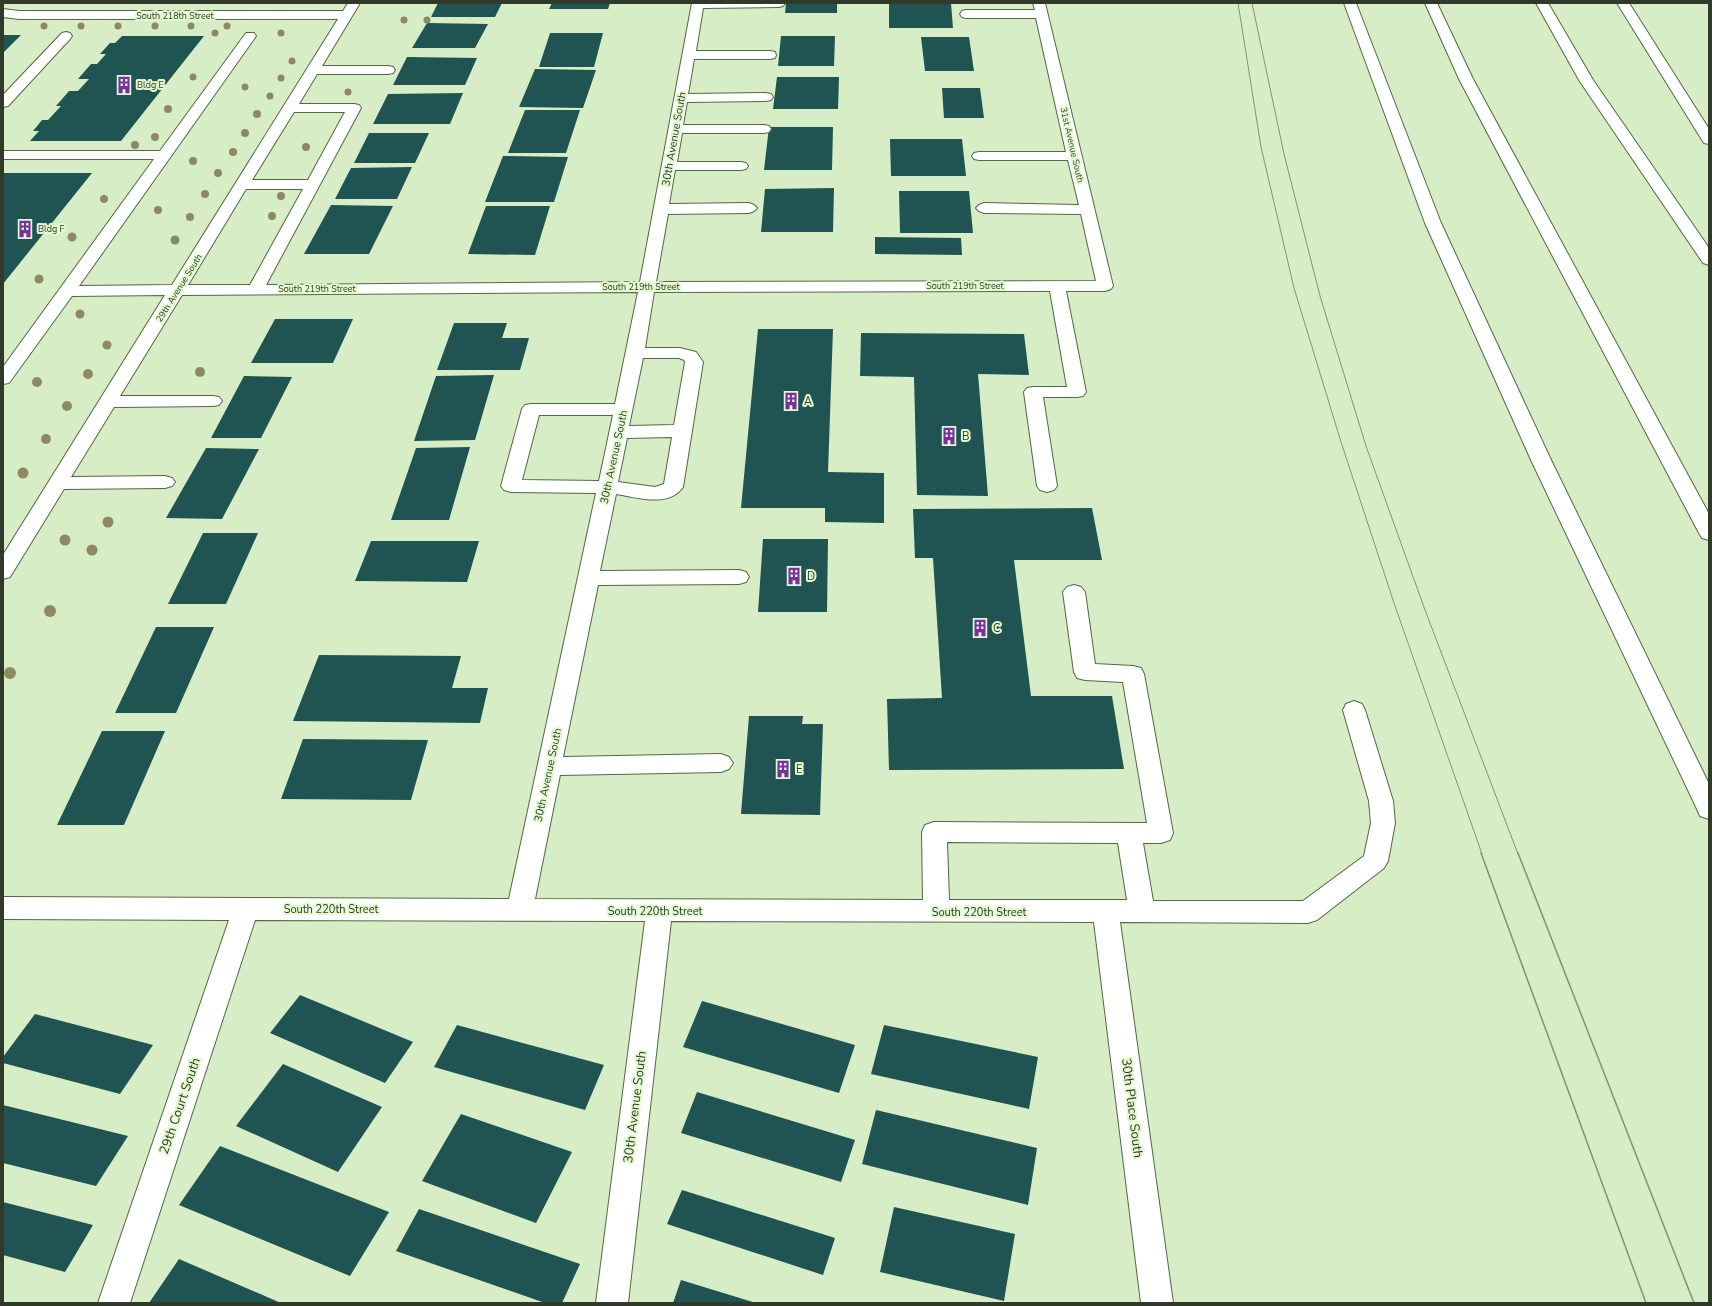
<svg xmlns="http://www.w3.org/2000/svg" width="1712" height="1306" font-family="'Nunito Sans',sans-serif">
<rect width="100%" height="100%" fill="#d6edc5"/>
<path fill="#1f5452" d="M438,3H502L495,17H431Z
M552,3H610L608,9H549Z
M786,3H837V13H785Z
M889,3H951L953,28H889Z
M427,23L488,24L475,48H412Z
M550,33H603L594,67H539Z
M3,35H21L3,53Z
M122,36H204L121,141H30L39,131H33L42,120H48L61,106H56L69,91H78L89,79H78L91,64H97L106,54H100L110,43H115Z
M781,36H835L834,66H778Z
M921,37H969L974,71H925Z
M407,57L477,58L465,85H393Z
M535,69L596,70L583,108L519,107Z
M777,77H839L838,109H773Z
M942,88H980L984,118H944Z
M463,93L450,124H373L388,94Z
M525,110H580L566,153H508Z
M769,127H833L832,170H764Z
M369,133H429L415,163H354Z
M890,139H962L966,176H891Z
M503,156L568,157L554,202H485Z
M412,167L397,199H335L351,168Z
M3,173H92L3,284Z
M834,188L833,232H761L765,189Z
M899,191H969L973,233H900Z
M331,205L393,206L369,254H304Z
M486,206H550L535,255L468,254Z
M875,237L961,238L962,255L875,254Z
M275,319H353L333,363H251Z
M454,323H507L502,338H529L520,370H437Z
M758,329H833L828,472L884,473V523L825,522V508H741Z
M861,333L1024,334L1029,375L978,374L988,496L917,495L914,377L860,376Z
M494,375L475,440L414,441L436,376Z
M244,376L292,377L261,438H211Z
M470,447L449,520H391L416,448Z
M206,448L259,449L222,519L166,518Z
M1092,508L1102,560H1014L1031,696H1112L1124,769L889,770L887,699L942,698L933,558H915L913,509Z
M203,533H258L226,604H168Z
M763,539H828L827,612H758Z
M371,541H479L467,582L355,581Z
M156,627H214L176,713H115Z
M319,655L461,656L452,688H488L480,723L293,721Z
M749,716H803L802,724H823L820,815L741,814Z
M102,731H165L124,825H57Z
M303,739L428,740L411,800L281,799Z
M300,995L413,1042L385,1083L270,1033Z
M702,1001L855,1045L839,1093L683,1047Z
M35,1014L153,1045L120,1094L3,1063V1057Z
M457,1025L604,1065L585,1110L434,1067Z
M884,1025L1038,1057L1029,1109L871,1074Z
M283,1064L382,1107L338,1172L236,1126Z
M697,1092L855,1140L841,1182L681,1133Z
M3,1105L128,1136L96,1186L3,1163Z
M876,1110L1037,1148L1028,1205L862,1164Z
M461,1114L572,1152L536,1223L422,1181Z
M220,1146L389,1212L350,1276L179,1205Z
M682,1190L835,1238L823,1275L667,1224Z
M3,1202L93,1225L65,1272L3,1255Z
M894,1207L1015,1234L1004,1301L880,1272Z
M419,1209L580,1264L562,1303H545L396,1251Z
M179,1259L281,1303H149Z
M681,1280L756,1303H673Z"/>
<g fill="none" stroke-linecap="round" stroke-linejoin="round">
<g stroke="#546744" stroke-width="2">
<path id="minor" d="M348,3H360L322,66H388L393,67L395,70L393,73L388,74H317L299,104H354L359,105L361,108L266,285L640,282L692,3H785L783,6L779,7L703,8L696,51H770L775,52L776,55L775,58L770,59H694L688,94L766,93L771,94L773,97L771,100L766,101L687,102L683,125H764L769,126L771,129L769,132L764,133H682L677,162H741L746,163L748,166L746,169L741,170H675L669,204L749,203L754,205L757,208L754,211L749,213L668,214L656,282L1096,281L1081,214L984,213L979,211L976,208L979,205L984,203L1079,205L1068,160H979L974,159L972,156L974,153L979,152H1066L1036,18H966L962,17L960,14L962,11L966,10H1035L1033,3H1045L1113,286L1111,289L1105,291H1066L1086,392L1083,396L1077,397H1043L1057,486L1054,490L1047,492L1040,490L1037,486L1024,392L1027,388L1033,387H1067L1050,291L654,292L645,348H680L696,352L703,362L683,487C669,508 636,497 616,494L600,571L739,570L746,572L749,577L746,582L739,584L598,585L563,757L721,754L729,757L733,763L729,769L721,772L560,775L535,899L923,900L922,832L925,825L934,822L1147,823L1123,682L1085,680L1077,678L1074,672L1063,592L1067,587L1074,585L1081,587L1085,592L1095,664L1133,666L1141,668L1144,674L1173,833L1170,840L1161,843H1143L1153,901H1303L1364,856L1371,823L1369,801L1343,710L1346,704L1354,701L1362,704L1365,710L1393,801L1395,823L1388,861L1384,868L1317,920L1308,923L1120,922L1173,1303H1141L1094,922L671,921L628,1303H596L645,921L255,920L130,1303H98L229,920L3,919V897L509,899L596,493L511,492L504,490L501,486L522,409L525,405L531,404H615L638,292L182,295L120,396H213L219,397L222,401L219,405L213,406L114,407L71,477L165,476L172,478L175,482L172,486L165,488L64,489L10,577L3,579V555L165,295L72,296L9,383L3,384V367L154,159H3V151H160L246,33H254L256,36L254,39L79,286L172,285L338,19H19L3,17V9L19,11H343ZM294,112H345L308,180H252ZM246,189H303L250,285H188ZM643,358H679L684,360L685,362L674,425L629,426ZM539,415H613L599,481L522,480ZM672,437L664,484L655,487L618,482L627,438ZM947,842L1118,843L1127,900H949Z
M66,32L70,33L72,36L70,39L8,106L3,107V95L62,33Z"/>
</g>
<g stroke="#546744" stroke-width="2">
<path id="highway" d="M1344,3H1356L1441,223L1551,460L1709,784V819L1700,816L1697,809L1531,460L1425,223Z
M1425,3H1437L1473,79L1709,514V540L1702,538L1699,533L1459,79Z
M1536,3H1548L1593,80L1709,248V265L1703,263L1579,80Z
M1617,3H1629L1709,129V144L1704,143L1702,140Z"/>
</g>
<use href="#minor" fill="#fff" fill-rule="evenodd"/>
<use href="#highway" fill="#fff" fill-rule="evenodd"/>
<path stroke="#829276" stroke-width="1" d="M1238,3L1261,147L1294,288L1341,442L1395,606L1482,854
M1252,3L1284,154L1320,296L1366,446L1425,610L1518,854"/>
<path stroke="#829276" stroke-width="1.5" d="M1481,853L1646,1303
M1518,853L1694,1303"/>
</g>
<g fill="#8f8961">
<circle cx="404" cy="20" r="3.5"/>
<circle cx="427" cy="20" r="3.5"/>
<circle cx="44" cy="26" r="3.5"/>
<circle cx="81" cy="26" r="3.5"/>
<circle cx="118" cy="26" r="3.5"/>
<circle cx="155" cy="26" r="3.5"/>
<circle cx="191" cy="26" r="3.5"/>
<circle cx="227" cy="26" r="3.5"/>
<circle cx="215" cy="33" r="3.5"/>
<circle cx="281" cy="33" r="3.5"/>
<circle cx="292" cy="61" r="3.5"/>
<circle cx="193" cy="77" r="3.5"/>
<circle cx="281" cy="78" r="3.5"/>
<circle cx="245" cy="87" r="3.5"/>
<circle cx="348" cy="92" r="3.5"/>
<circle cx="270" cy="96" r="3.5"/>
<circle cx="168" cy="109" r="4"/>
<circle cx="257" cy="114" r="4"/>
<circle cx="245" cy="133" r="4"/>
<circle cx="155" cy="137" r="4"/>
<circle cx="135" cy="145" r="4"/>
<circle cx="306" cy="147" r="4"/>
<circle cx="233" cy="152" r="4"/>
<circle cx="193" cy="161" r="4"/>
<circle cx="218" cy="173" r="4"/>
<circle cx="205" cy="194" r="4"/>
<circle cx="281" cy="196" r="4"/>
<circle cx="104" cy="199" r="4"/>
<circle cx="158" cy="210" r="4"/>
<circle cx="272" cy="216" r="4"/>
<circle cx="190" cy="217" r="4"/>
<circle cx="72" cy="237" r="4.5"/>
<circle cx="175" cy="240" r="4.5"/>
<circle cx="39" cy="279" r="4.5"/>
<circle cx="80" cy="314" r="4.5"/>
<circle cx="107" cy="345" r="4.5"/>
<circle cx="200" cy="372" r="5"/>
<circle cx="88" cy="374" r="5"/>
<circle cx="37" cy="382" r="5"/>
<circle cx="67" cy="406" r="5"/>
<circle cx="46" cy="439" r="5"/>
<circle cx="23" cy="473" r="5.5"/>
<circle cx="108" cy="522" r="5.5"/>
<circle cx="65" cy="540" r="5.5"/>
<circle cx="92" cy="550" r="5.5"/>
<circle cx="50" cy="611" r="6"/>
<circle cx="10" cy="673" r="6"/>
</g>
<defs>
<g id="building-bare" transform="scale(1.38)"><path d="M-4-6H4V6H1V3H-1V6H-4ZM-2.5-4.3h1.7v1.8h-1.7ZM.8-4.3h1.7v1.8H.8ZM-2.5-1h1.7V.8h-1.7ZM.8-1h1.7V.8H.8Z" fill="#7a2fa1" stroke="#e3fad1" stroke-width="2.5" paint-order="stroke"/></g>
</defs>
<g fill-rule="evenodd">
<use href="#building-bare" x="124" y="85"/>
<use href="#building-bare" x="25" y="229"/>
<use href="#building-bare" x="791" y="401"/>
<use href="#building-bare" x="949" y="436"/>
<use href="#building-bare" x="794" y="576"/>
<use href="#building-bare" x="980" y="628"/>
<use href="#building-bare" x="783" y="769"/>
</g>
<g text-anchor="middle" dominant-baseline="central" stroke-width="4" stroke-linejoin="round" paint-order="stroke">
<g font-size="9" fill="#313a2a" stroke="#e3fad1">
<text x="175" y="16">South 218th Street</text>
<text transform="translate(1072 145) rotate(77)">31st Avenue South</text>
<text x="965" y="286">South 219th Street</text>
<text x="641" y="287">South 219th Street</text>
<text transform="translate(179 288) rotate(-58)">29th Avenue South</text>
<text x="317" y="289">South 219th Street</text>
</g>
<g font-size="9" fill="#313a2a" stroke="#e3fad1" text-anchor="start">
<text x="137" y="85">Bldg E</text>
<text x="38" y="229">Bldg F</text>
</g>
<g font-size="11" fill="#313a2a" stroke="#e3fad1">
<text transform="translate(674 139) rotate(-80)">30th Avenue South</text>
<text transform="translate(614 457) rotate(-78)">30th Avenue South</text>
<text transform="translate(548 775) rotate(-78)">30th Avenue South</text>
<text x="331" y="909">South 220th Street</text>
<text x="655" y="911">South 220th Street</text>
<text x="979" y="912">South 220th Street</text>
</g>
<g font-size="11" fill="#313a2a" stroke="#e3fad1" text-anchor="start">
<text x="804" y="401">A</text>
<text x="962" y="436">B</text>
<text x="807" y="576">D</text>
<text x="993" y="628">C</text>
<text x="796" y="769">E</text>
</g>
<g font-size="13" fill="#313a2a" stroke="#e3fad1">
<text transform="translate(180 1106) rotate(-71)">29th Court South</text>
<text transform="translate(635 1107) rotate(-83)">30th Avenue South</text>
<text transform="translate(1132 1108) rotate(83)">30th Place South</text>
</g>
</g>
<rect width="1712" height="1306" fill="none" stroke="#313a2a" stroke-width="8"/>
</svg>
